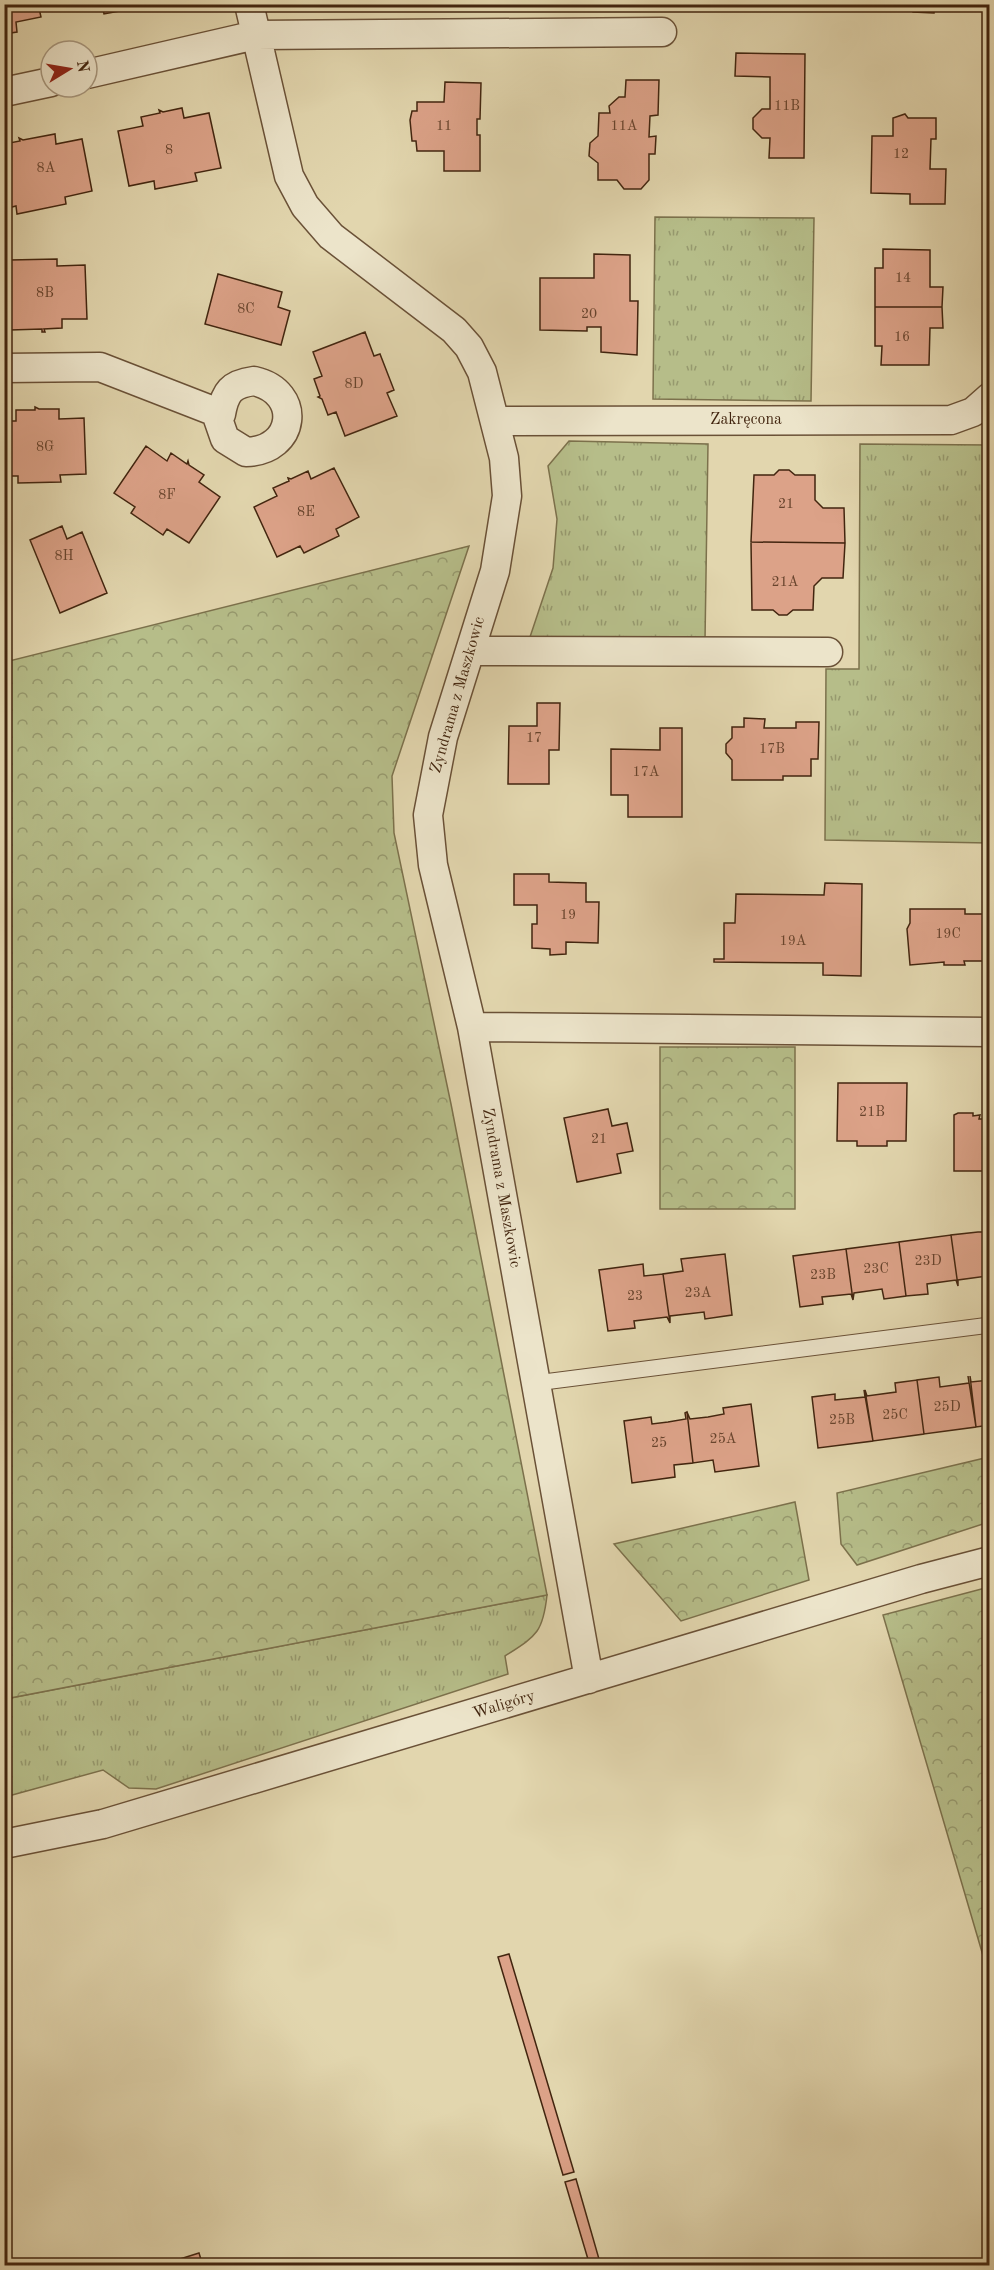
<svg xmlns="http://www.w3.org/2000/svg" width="994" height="2270" font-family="'Old Standard TT',serif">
<defs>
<pattern id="grass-tufts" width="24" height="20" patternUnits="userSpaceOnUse" patternTransform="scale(1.5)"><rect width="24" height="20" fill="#b6bd89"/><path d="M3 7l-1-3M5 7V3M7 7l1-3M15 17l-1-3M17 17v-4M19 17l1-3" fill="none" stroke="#96996e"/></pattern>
<pattern id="forest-crowns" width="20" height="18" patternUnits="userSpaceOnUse" patternTransform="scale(1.5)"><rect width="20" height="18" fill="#b6bd89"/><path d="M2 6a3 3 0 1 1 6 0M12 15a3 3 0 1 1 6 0" fill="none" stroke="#96996e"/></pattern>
</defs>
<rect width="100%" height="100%" fill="#e2d6ae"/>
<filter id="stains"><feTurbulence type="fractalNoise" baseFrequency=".00333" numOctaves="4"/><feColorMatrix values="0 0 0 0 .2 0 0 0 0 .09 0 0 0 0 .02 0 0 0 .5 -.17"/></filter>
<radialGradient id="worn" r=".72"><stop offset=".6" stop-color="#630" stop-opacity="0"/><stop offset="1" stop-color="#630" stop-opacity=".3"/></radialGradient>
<path fill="url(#grass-tufts)" stroke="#7c714c" stroke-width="1.5" d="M655,217L814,218L811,401L653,399Z
M569,441L708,444L705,640L530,637L553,568L557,519L548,466Z
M860,444L989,445V843L825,840L826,669H859Z
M547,1595C543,1633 536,1636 505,1656L508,1674L156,1789L129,1788L103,1770L5,1797V1699Z"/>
<path fill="url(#forest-crowns)" stroke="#7c714c" stroke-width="1.5" d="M469,546L392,776L394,833L451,1104L547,1595L5,1699V662Z
M660,1047H795V1209H660Z
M989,1457V1522L857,1565L841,1544L837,1493Z
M795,1502L809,1580L681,1621L614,1544Z
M989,1587H990L989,1976L883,1615Z"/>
<path fill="#dca288" stroke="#42250f" stroke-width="1.5" d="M4,4H38L41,17L16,22L17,32L4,34Z
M76,4H154L139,7L140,10L136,8L104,14L102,5L77,10Z
M759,4H794V10H759Z
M891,4H950V7H934V13L913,12V6Z
M736,53L805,54L804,158H769L770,138H762L753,129V118L762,109H770V77L735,76Z
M626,80H659L658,115L650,116L649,137L656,136L655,154H649V180L641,189H624L617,180H598V163L589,156L590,143L598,136L599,113H610L609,106L619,97H625Z
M445,82L481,83L480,119H477V135H480V171H444V151H417L416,141H412L410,120L412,111H417V102H444Z
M182,108L184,118L209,113L221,168L195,173L197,181L155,189L154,181L129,186L118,131L143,126L141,117L160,113L159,110L163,112Z
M905,114L908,118H936V139H931L930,169H946L945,204H910V194L871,193L872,136H893V118Z
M55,134L56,144L82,139L92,191L65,197L66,204L17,214L16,206L4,209V144L20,141L19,138L23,140Z
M883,249L930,250V287H943L942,307H875V268H883Z
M594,254L630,255V301H638L637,355L601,352V327H587V331L540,330V278H594Z
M57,259V266L85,265L87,319H62V328L44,329L45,332H42V329L10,330V321H4V268H10V260Z
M218,274L282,292L278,307L290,311L281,345L205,324Z
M875,307H942L943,328H930L929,365H881L882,346H875Z
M365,332L374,356L380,354L394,390L387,393L397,416L345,436L336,412L328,415L322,399L318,397L320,396L314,379L322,376L313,352Z
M35,407L39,409H59V419L84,418L86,474L60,475L61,482L18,483V476H4V421H16V410H35Z
M146,446L167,461L171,453L187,464L188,461L189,465L204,475L199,482L220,497L189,543L167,529L163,535L131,513L135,507L114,493Z
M334,468L359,517L336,529L339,536L304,553L300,546L277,557L254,507L277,496L273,488L289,481L288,478L291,479L308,471L311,479Z
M779,470H789L795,475H815V500L823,508H844L845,543L751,542L754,475H774Z
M62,526L67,539L82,532L107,593L60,613L30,540Z
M751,542L845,543L843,578H822L814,586L813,610H793L787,615H779L773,610H752Z
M537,703H560L559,750H549V784H508L509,726H537Z
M744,718L765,719L764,728H796V722H819L818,759H811V776H783V780H732V760L726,753V744L732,738V727H744Z
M660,728H682V817H628V795H611V749L660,750Z
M514,874H549V882L586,883V902H599L598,943L566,942V954L550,955V949L532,948V924H537V905H514Z
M825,883L862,884L861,976L823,975V963L714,962V959H724V923H735L736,894L824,895Z
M910,909H965V914H990V961H964L965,965H944V962L910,965L907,929L910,923Z
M838,1083H907L906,1141H887V1146H857V1141H837Z
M608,1109L612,1126L627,1123L633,1151L617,1154L621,1173L577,1182L564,1118Z
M958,1113H973V1116L980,1115L979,1119H989L990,1117V1171H954V1115Z
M978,1232H990V1282L987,1276L958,1280V1286L951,1235Z
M951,1235L958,1286L956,1280L927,1284L928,1294L906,1296L899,1242Z
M899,1242L906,1296L884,1299L882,1289L854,1293L853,1300L846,1249Z
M846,1249L853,1300L851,1294L822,1297L823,1304L800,1307L793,1256Z
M725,1254L732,1315L705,1319L704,1312L670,1316V1323L663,1274L683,1271L681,1259Z
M643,1264L644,1276L663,1274L670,1323L667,1317L634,1321L635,1328L608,1331L599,1270Z
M968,1376L976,1427L924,1434L917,1380L939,1377L940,1387L969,1383Z
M970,1376L971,1382L990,1380V1425L976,1427Z
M917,1380L924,1434L873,1441L865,1390L867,1396L896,1392L895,1383Z
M864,1390L873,1441L818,1448L812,1397L835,1394V1400L865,1397Z
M751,1404L759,1466L715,1472L713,1460L693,1463L687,1412L690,1419L708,1417L724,1414L723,1408Z
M687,1412L693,1463L674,1465L675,1477L632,1483L624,1421L651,1417L652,1424L668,1422L686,1419L685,1413Z
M509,1954L574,2172L563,2175L498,1957Z
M576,2179L601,2266H590L565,2182Z
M199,2253L203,2266H158Z"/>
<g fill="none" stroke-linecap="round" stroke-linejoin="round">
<g stroke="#6a5137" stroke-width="17">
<path id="lane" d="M536,1383L990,1325"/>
</g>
<g stroke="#6a5137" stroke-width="31">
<path id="street" d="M249,4L289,176L305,206L331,236L454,330L469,347L482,372L504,458L507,496L495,571L443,737L428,815L433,865L472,1027L589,1679
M87,74L256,35L662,32
M4,92L51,82
M4,368L100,367L221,414
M254,381C303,392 296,451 246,452L225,439L217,416L221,414C225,392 231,384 254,381Z
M496,421L951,420L973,412L990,397
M470,651L828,652
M472,1027L990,1032
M4,1844L103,1824L921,1579L990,1561"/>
</g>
<use href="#lane" stroke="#ece4ca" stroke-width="15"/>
<use href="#street" stroke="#ece4ca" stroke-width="28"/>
</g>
<g text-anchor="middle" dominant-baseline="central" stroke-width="6" stroke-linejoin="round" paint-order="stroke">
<g font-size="14" fill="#68442d">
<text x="787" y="106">11B</text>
<text x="444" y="126">11</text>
<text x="624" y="126">11A</text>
<text x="169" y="150">8</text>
<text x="901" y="154">12</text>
<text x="46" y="168">8A</text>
<text x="903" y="278">14</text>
<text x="45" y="293">8B</text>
<text x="246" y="309">8C</text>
<text x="589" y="314">20</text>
<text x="902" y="337">16</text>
<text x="354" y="384">8D</text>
<text x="45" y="447">8G</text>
<text x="167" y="495">8F</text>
<text x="786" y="504">21</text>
<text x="306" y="512">8E</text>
<text x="64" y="556">8H</text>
<text x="785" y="582">21A</text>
<text x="534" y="738">17</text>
<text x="772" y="749">17B</text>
<text x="646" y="772">17A</text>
<text x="568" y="915">19</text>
<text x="948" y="934">19C</text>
<text x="793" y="941">19A</text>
<text x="872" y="1112">21B</text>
<text x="599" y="1139">21</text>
<text x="928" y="1261">23D</text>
<text x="876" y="1269">23C</text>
<text x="823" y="1275">23B</text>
<text x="698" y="1293">23A</text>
<text x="635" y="1296">23</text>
<text x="947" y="1407">25D</text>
<text x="895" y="1415">25C</text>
<text x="842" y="1420">25B</text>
<text x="723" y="1439">25A</text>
<text x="659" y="1443">25</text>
</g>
<g font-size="16" fill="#42250f" stroke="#ece4ca">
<text x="746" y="420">Zakręcona</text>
<text transform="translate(458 695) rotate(-74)">Zyndrama z Maszkowic</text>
<text transform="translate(501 1188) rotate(80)">Zyndrama z Maszkowic</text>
<text transform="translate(504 1705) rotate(-17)">Waligóry</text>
</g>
</g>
<rect width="994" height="2270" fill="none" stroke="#e2d6ae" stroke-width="24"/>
<rect x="6" y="6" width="982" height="2258" fill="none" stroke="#42250f" stroke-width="3"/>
<rect x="12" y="12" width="970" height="2246" fill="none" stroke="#42250f" stroke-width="1.5"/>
<g transform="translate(69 69) rotate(79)"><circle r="28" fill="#ece4ca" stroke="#a8987f" stroke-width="1.5"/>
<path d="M0-4.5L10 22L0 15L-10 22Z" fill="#8f2418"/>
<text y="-9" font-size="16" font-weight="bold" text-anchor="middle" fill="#42250f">N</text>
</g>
<rect width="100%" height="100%" filter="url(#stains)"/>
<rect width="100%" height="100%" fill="url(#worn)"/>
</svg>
